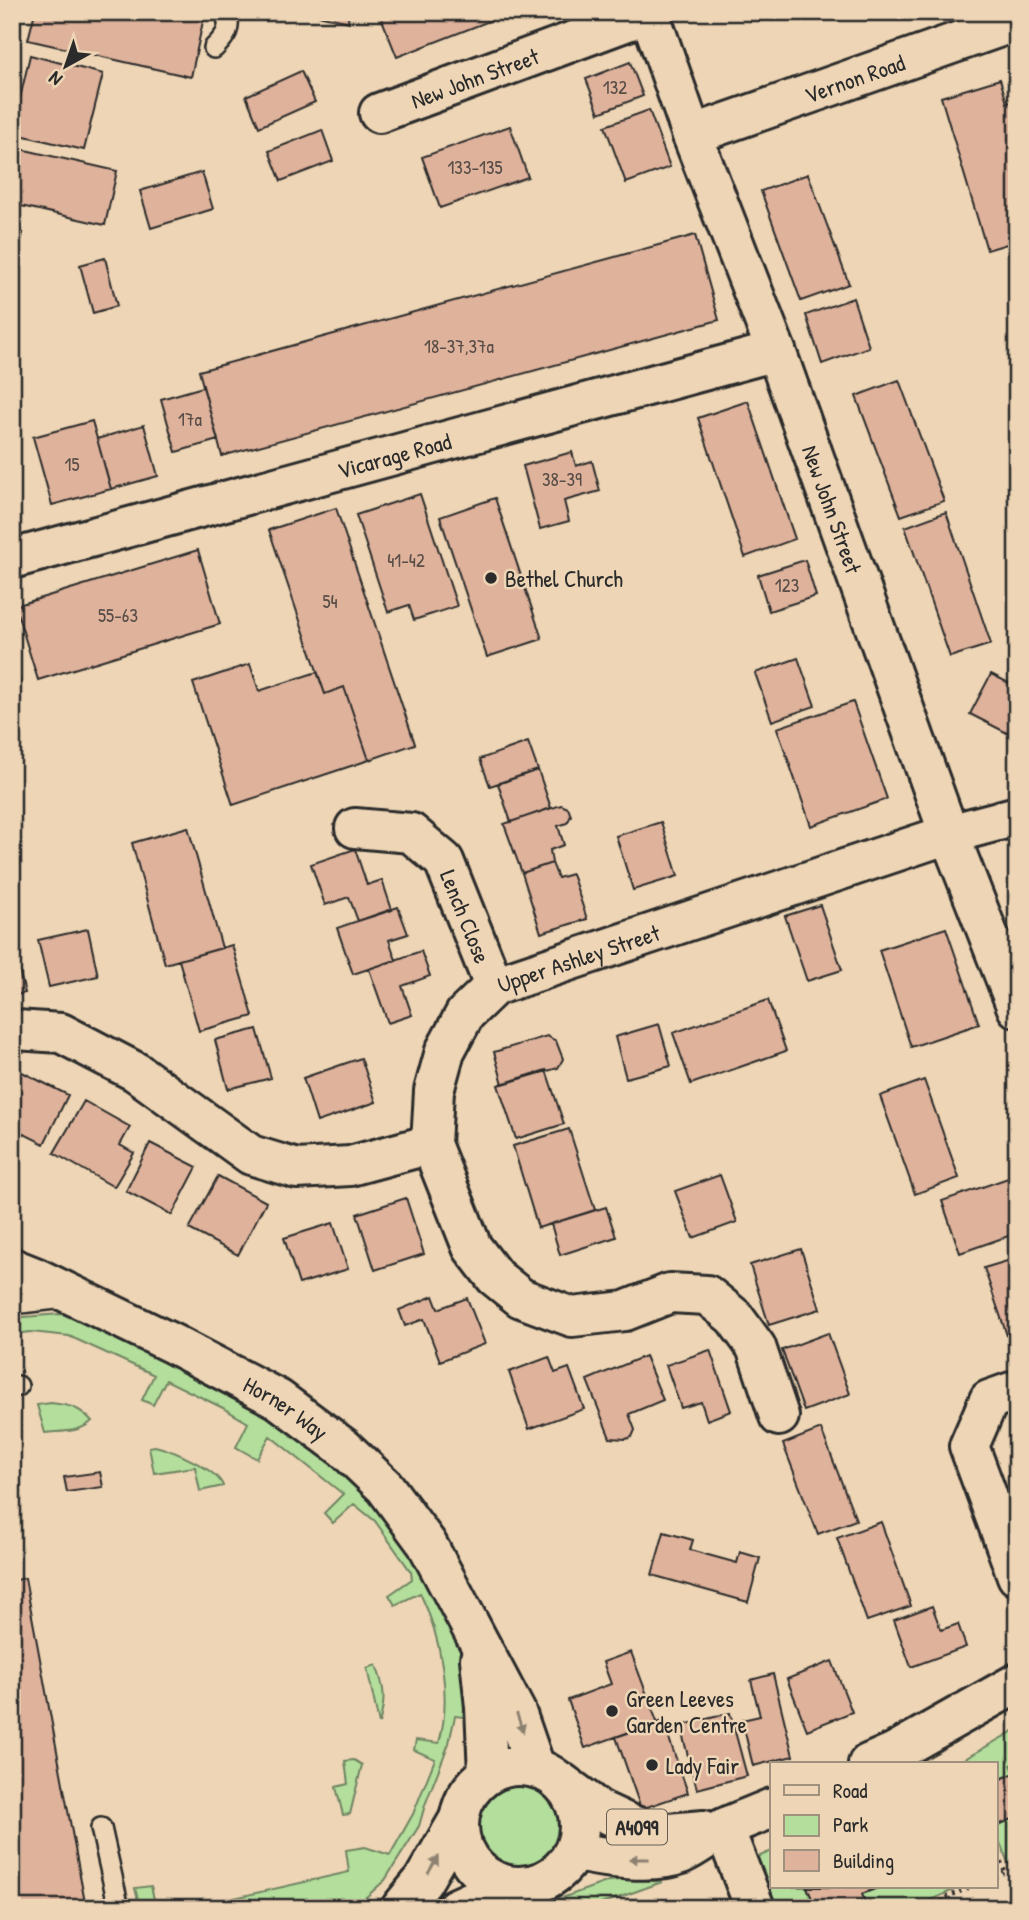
<svg xmlns="http://www.w3.org/2000/svg" width="1029" height="1920" font-family="'Patrick Hand',sans-serif">
<rect width="100%" height="100%" fill="#edd5b5"/>
<filter id="ink" filterUnits="userSpaceOnUse"><feTurbulence type="fractalNoise" baseFrequency=".0143" numOctaves="2"/><feDisplacementMap in="SourceGraphic" scale="14" xChannelSelector="R" yChannelSelector="G"/><feConvolveMatrix kernelMatrix="1 2 1 2 8 2 1 2 1" color-interpolation-filters="sRGB"/></filter>
<g filter="url(#ink)">
<path fill="#b3de9b" stroke="#6f8463" stroke-width="2" d="M60,1314L86,1319L216,1382L298,1432L373,1496L403,1534L461,1642L465,1669V1697L463,1717L455,1716L449,1743L425,1805L419,1826L385,1880L354,1908H190L349,1872L346,1850L365,1847L390,1855L413,1814L435,1759L414,1750L416,1740L439,1743C452,1697 441,1636 420,1593L395,1605L389,1595L412,1579L411,1572L375,1521L354,1504L333,1523L324,1513L343,1494L270,1436L257,1459L236,1447L248,1423L223,1408L166,1380L153,1405L142,1400L154,1375L148,1372L69,1336L31,1332L12,1334V1318Z
M51,1403C69,1405 79,1407 92,1421C80,1433 60,1431 45,1433L37,1405Z
M155,1446C172,1450 217,1469 223,1486L200,1491L195,1467L154,1473L149,1447Z
M376,1665C385,1689 386,1699 379,1724L367,1668Z
M1017,1729V1762L1011,1765L1015,1773L996,1781V1764H956Z
M354,1760L362,1765L350,1814L343,1815L336,1787L348,1784L345,1761Z
M473 1828a46 46 0 1 1 92 0a46 46 0 1 1-92 0Z
M1017,1817V1862L1009,1865L996,1833V1826Z
M772,1851V1887H807L816,1908H775L755,1858Z
M631,1879L662,1882L590,1908H564L559,1899L609,1881Z
M151,1886L156,1908H140L135,1888Z
M880,1887H960L913,1908H867L862,1894Z"/>
<path fill="#dfb29b" stroke="#2b2b2b" stroke-width="2" d="M35,12H205L191,77L28,40Z
M305,12H347L349,22L309,13Z
M379,12H489L492,20L397,57Z
M562,12H603L568,27Z
M30,55L103,74L84,150L12,133Z
M630,62L643,96L599,113L586,79Z
M301,71L315,102L259,127L246,96Z
M1000,79L1007,103L1017,100V241L987,250L941,97Z
M649,110L670,167L626,183L605,126Z
M510,126L528,177L440,208L422,157Z
M322,130L333,161L281,181L269,151Z
M12,147L117,171L105,225L12,204Z
M202,172L213,209L151,228L140,191Z
M808,174L849,284L801,301L761,191Z
M12,230L23,233L18,254L12,252Z
M695,235L719,320L222,456L199,371Z
M105,258L117,306L93,313L80,265Z
M853,298L869,347L822,364L806,315Z
M899,380L944,501L901,516L856,396Z
M203,387L218,440L176,452L161,399Z
M748,401L795,539L745,557L698,418Z
M92,421L111,489L52,505L33,437Z
M144,425L158,476L111,489L97,439Z
M572,452L576,466L592,461L600,491L564,501L569,521L540,529L523,466Z
M420,494L457,606L414,620L409,605L388,612L356,515Z
M495,498L542,639L487,657L440,517Z
M336,508L415,744L369,760L344,687L325,694L269,530Z
M946,512L991,644L950,657L905,527Z
M198,550L220,624L38,680L15,606Z
M805,560L816,596L769,611L758,575Z
M12,656L20,682L12,684Z
M798,658L815,706L772,721L755,673Z
M250,664L259,691L317,672L325,694L344,687L369,760L233,805L193,683Z
M991,674L1017,687V738L970,714Z
M853,702L887,799L811,826L777,728Z
M528,742L538,770L490,786L480,759Z
M538,770L551,808L511,822L498,784Z
M561,805L568,808L571,816L567,823L558,826L564,845L550,850L552,863L522,873L504,824Z
M661,822L678,876L633,890L616,836Z
M188,827L222,948L165,964L132,843Z
M355,849L367,885L382,880L392,910L358,921L349,897L325,905L311,864Z
M552,863L558,878L572,874L587,919L541,933L522,873Z
M820,905L842,970L807,981L785,916Z
M398,907L408,934L389,940L396,960L353,974L337,928Z
M946,928L979,1024L911,1047L879,950Z
M88,929L98,976L49,987L38,940Z
M12,943L25,993L12,996Z
M232,945L253,1016L199,1031L179,960Z
M421,951L430,976L402,986L412,1015L388,1023L369,969Z
M768,1000L786,1051L691,1084L673,1033Z
M659,1024L671,1066L626,1078L615,1037Z
M257,1029L271,1078L228,1089L215,1040Z
M547,1036L556,1041L563,1059L558,1068L503,1084L494,1052Z
M361,1058L376,1102L317,1122L303,1078Z
M16,1069L68,1095L44,1144L12,1128V1077Z
M546,1070L564,1124L516,1139L498,1085Z
M924,1080L959,1178L915,1194L880,1096Z
M84,1101L130,1127L120,1145L134,1153L114,1187L54,1153Z
M569,1129L595,1210L538,1228L513,1146Z
M150,1143L197,1167L172,1215L126,1191Z
M720,1175L737,1222L693,1238L675,1191Z
M218,1176L266,1202L238,1255L189,1229Z
M1008,1178L1017,1202V1233L960,1253L942,1201Z
M406,1198L424,1254L375,1270L357,1214Z
M606,1207L616,1237L560,1255L551,1224Z
M333,1223L348,1269L299,1284L284,1238Z
M801,1249L820,1309L769,1325L750,1265Z
M1017,1258V1359H1015L984,1268Z
M433,1296L438,1309L467,1298L485,1344L440,1361L424,1319L405,1326L399,1310Z
M828,1333L850,1394L804,1411L782,1350Z
M710,1350L731,1411L707,1420L701,1402L681,1408L666,1365Z
M645,1356L663,1400L629,1414L635,1430L632,1437L626,1439L610,1438L587,1380Z
M549,1357L555,1373L569,1368L584,1409L529,1429L509,1372Z
M821,1429L856,1520L818,1534L783,1444Z
M100,1472L103,1487L67,1492L64,1477Z
M881,1522L911,1606L867,1621L837,1538Z
M664,1532L693,1540L690,1550L737,1563L740,1552L760,1558L748,1602L652,1575Z
M25,1578L86,1908H12V1581Z
M932,1606L941,1630L958,1624L966,1647L911,1667L894,1620Z
M631,1652L657,1722L585,1748L568,1700L611,1684L603,1662Z
M832,1661L852,1712L807,1730L787,1679Z
M773,1674L793,1756L753,1766L742,1720L760,1716L751,1680Z
M730,1713L747,1776L697,1789L680,1726Z
M663,1721L688,1793L641,1809L616,1737Z
M1015,1773L1017,1778V1817L996,1826V1781Z
M807,1887H880L862,1894L867,1908H816Z"/>
<g fill="none" stroke-linecap="round" stroke-linejoin="round">
<g stroke="#2b2b2b" stroke-width="24">
<path id="service" d="M214,48C225,37 233,28 225,12
M12,1304L65,1298
M12,1386H18
M101,1828L119,1908"/>
</g>
<g stroke="#2b2b2b" stroke-width="44">
<g id="minor">
<path id="s1" d="M649,12L692,135L776,351L949,834L1017,1008"/>
<path id="s2" d="M379,113L649,13"/>
<path id="s3" d="M692,135L1017,21"/>
<path id="s4" d="M12,559L776,351"/>
<path id="s5" d="M355,828L411,833L444,861L494,986"/>
<path d="M12,1032L16,1030L61,1033L136,1072L251,1155L297,1169L350,1166L431,1144"/>
<path d="M1017,1390L989,1400L969,1446L1017,1576"/>
<path id="s6" d="M779,1416L756,1347L734,1317L707,1295L670,1293L625,1311L572,1317L521,1298L495,1277L472,1247L431,1144L434,1091L445,1051L465,1014L494,986L949,834L1017,816"/>
<path d="M724,1828L755,1908"/>
</g>
</g>
<g stroke="#2b2b2b" stroke-width="44">
<path id="tertiary" d="M401,1908L423,1881L459,1819
M456,1908L507,1885"/>
</g>
<g stroke="#2b2b2b" stroke-width="44">
<g id="primary">
<path id="s7" d="M12,1268L37,1278L173,1344L278,1399L344,1448L385,1487L427,1544L516,1712L535,1767"/>
<path d="M480,1659L485,1707L488,1774"/>
<path d="M868,1764L893,1753L1017,1683"/>
<circle cx="519" cy="1826" r="60"/>
<path d="M561,1782L599,1810L627,1823L657,1834L704,1830"/>
<path d="M574,1851C601,1858 655,1865 681,1854C695,1848 708,1837 722,1829C738,1821 756,1815 772,1808"/>
</g>
</g>
<path stroke="#2b2b2b" stroke-width="4.5" stroke-dasharray="2 5" stroke-linecap="butt" d="M996,1849L1005,1872
M996,1876L1017,1868
M944,1908L942,1899L971,1887"/>
<use href="#service" stroke="#edd5b5" stroke-width="19"/>
<use href="#minor" stroke="#edd5b5" stroke-width="38"/>
<use href="#tertiary" stroke="#edd5b5" stroke-width="38"/>
<use href="#primary" stroke="#edd5b5" stroke-width="38"/>
</g>
<defs><path id="oneway-solid" d="M-6-.8H1V-3.2L6.5 0L1 3.2V.8H-6Z" transform="scale(1.75)"/></defs>
<g fill="#8c8070">
<use href="#oneway-solid" transform="translate(520 1723) rotate(71)"/>
<use href="#oneway-solid" transform="translate(639 1859) rotate(-180)"/>
<use href="#oneway-solid" transform="translate(433 1865) rotate(-60)"/>
</g>
</g>
<g fill="#2b2b2b" stroke="#edd5b5" stroke-width="2.5">
<circle cx="491" cy="578" r="7"/>
<circle cx="612" cy="1711" r="7"/>
<circle cx="652" cy="1765" r="7"/>
</g>
<g text-anchor="middle" dominant-baseline="central" stroke-width="5" stroke-linejoin="round" paint-order="stroke">
<g font-size="19" fill="#584d47">
<text x="615" y="87">132</text>
<text x="475" y="167">133-135</text>
<text x="459" y="346">18-37,37a</text>
<text x="190" y="419">17a</text>
<text x="72" y="464">15</text>
<text x="562" y="479">38-39</text>
<text x="406" y="560">41-42</text>
<text x="787" y="585">123</text>
<text x="330" y="601">54</text>
<text x="118" y="615">55-63</text>
</g>
<rect fill="#edd5b5" stroke="#655e54" stroke-width="2" x="607" y="1809.5" width="60" height="35" rx="5"/>
<g font-size="21" font-weight="bold" fill="#2b2b2b">
<text x="637" y="1827">A4099</text>
</g>
<g font-size="23" fill="#2b2b2b" stroke="#edd5b5">
<text stroke="none"><textPath href="#s2" startOffset="102">New John Street</textPath></text>
<text stroke="none"><textPath href="#s3" startOffset="172">Vernon Road</textPath></text>
<text stroke="none"><textPath href="#s4" startOffset="396">Vicarage Road</textPath></text>
<text stroke="none"><textPath href="#s1" startOffset="530">New John Street</textPath></text>
<text stroke="none"><textPath href="#s5" startOffset="159">Lench Close</textPath></text>
<text stroke="none"><textPath href="#s6" startOffset="786">Upper Ashley Street</textPath></text>
<text stroke="none"><textPath href="#s7" startOffset="308">Horner Way</textPath></text>
</g>
<g font-size="23" fill="#2b2b2b" stroke="#edd5b5" text-anchor="start">
<text x="505" y="578">Bethel Church</text>
<text x="626" y="1698">Green Leeves<tspan x="626" dy="26">Garden Centre</tspan></text>
<text x="666" y="1765">Lady Fair</text>
</g>
</g>
<rect width="1029" height="1920" fill="none" stroke="#edd5b5" stroke-width="42"/>
<rect x="21" y="21" width="987" height="1878" fill="none" stroke="#2b2b2b" stroke-width="2.5" filter="url(#ink)"/>
<rect x="770" y="1762" width="228" height="126" fill="#edd5b5" stroke="#9f917e" stroke-width="2"/>
<rect x="784" y="1785" width="35" height="10" fill="#edd5b5" stroke="#9f917e" stroke-width="2"/>
<text x="833" y="1798" font-size="21" fill="#2b2b2b">Road</text>
<rect x="784" y="1815" width="35" height="21" fill="#b3de9b" stroke="#9f917e" stroke-width="2"/>
<text x="833" y="1832" font-size="21" fill="#2b2b2b">Park</text>
<rect x="784" y="1850" width="35" height="21" fill="#dfb29b" stroke="#9f917e" stroke-width="2"/>
<text x="833" y="1868" font-size="21" fill="#2b2b2b">Building</text>
<g transform="translate(66 66) rotate(220)" stroke="#edd5b5" stroke-width="5" paint-order="stroke">
<path d="M0-5L12 26L0 18L-12 26Z" fill="#2b2b2b"/>
<text y="-10" font-size="19" font-weight="bold" text-anchor="middle" fill="#2b2b2b">N</text>
</g>
</svg>
